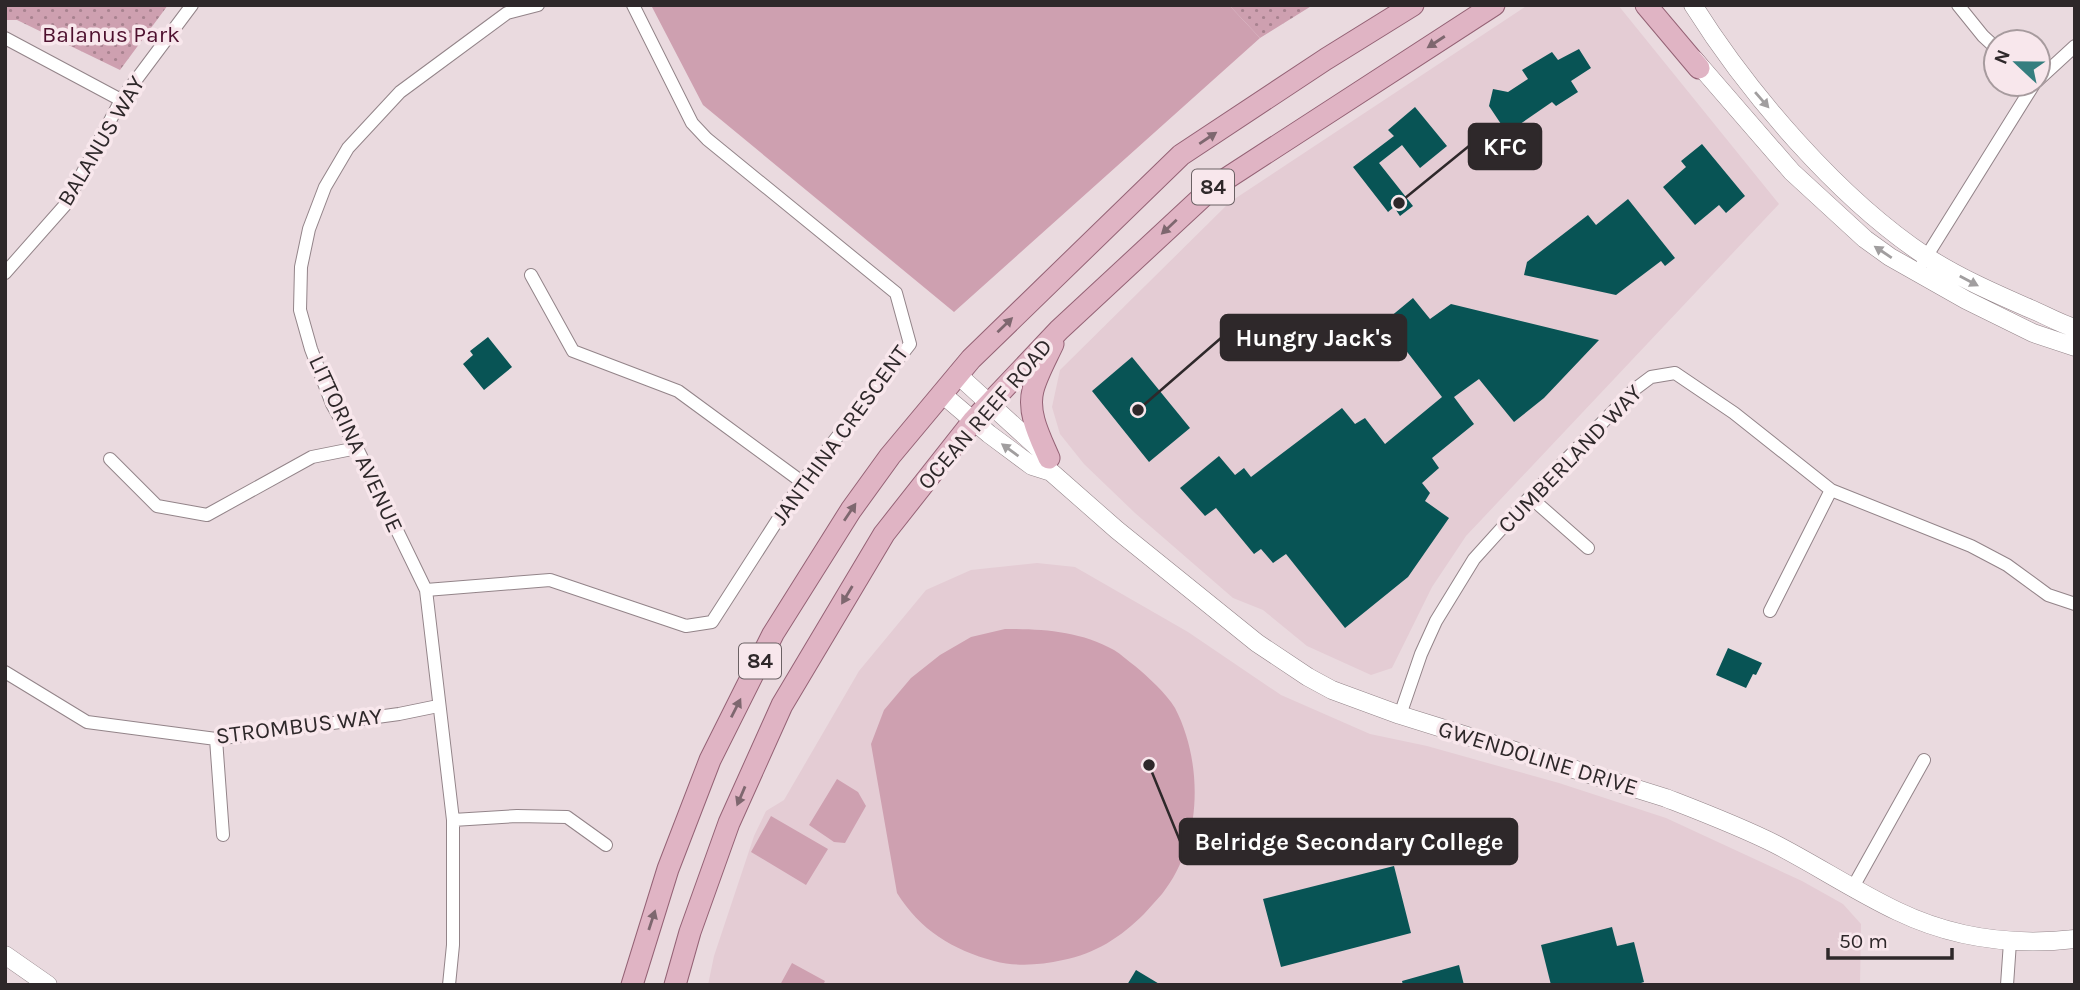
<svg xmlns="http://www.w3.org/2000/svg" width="2080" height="990" font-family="Karla,sans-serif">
<defs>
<pattern id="park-dots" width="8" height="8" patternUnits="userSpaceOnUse" patternTransform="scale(1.75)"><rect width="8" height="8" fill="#cea0b0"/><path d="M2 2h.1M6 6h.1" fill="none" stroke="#a8828f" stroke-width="1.8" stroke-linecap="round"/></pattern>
</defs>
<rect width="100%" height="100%" fill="#eadadf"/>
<path fill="#e4ccd4" d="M1528,5H1618L1779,204L1466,536L1432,587L1392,668L1371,675L1307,646L1263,610L1233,598L1135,513L1084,464L1060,434L1052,407L1060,370L1230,202Z
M1037,563L1075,567L1188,632L1281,695L1370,734L1427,746L1559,783L1666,818L1802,881L1843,904L1861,924L1860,985H708L714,956L754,836L766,811L784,800L859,671L926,590L971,570Z"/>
<path fill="#cea0b0" d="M654,5H1229L1260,38L954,312L703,105L652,7Z
M1005,629C1042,629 1080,631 1114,650C1121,654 1128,661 1135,666C1148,677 1166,693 1175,708C1204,764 1202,844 1162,894C1156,901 1150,907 1144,914C1121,937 1095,954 1063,960C1040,965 1017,967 994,961C953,950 920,930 897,893L871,744L884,710L911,678L940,655L971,637Z
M837,779L858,792L866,806L845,843L834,842L809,825Z
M771,816L828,849L806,885L751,852Z
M792,963L825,981L823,985H780Z"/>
<path fill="url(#park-dots)" d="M5,5H168L120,70L17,20H5Z
M1229,5H1313L1260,38Z"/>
<path fill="#085455" d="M1579,49L1591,68L1571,81L1578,92L1556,106L1552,102L1507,133L1489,106L1493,89L1508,92L1528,79L1522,70L1552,52L1558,60Z
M1415,107L1447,146L1420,168L1402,145L1379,163L1413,206L1400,216L1394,207L1388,212L1353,167L1394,136L1388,130Z
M1702,144L1745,196L1726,213L1719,205L1695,225L1663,187L1686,167L1681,161Z
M1628,199L1675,258L1665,266L1661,261L1616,295L1524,275L1527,262L1588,215L1596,225Z
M1413,298L1430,319L1451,304L1599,340L1544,398L1514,422L1479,379L1454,397L1474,424L1432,458L1439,468L1422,483L1430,493L1425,501L1449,518L1408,577L1345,628L1286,554L1273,563L1261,549L1254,554L1216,508L1205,516L1180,488L1219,456L1235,475L1244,468L1251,477L1342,408L1355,424L1365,418L1385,444L1442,397L1384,322Z
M488,337L512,367L484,390L463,364L473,355L470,351Z
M1132,357L1190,428L1149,462L1092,391Z
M1728,648L1762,663L1756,675L1753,674L1746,688L1716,675Z
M1394,866L1411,933L1281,967L1263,899Z
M1612,927L1617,946L1634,942L1644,982L1635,985H1551L1541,945Z
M1459,965L1464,985H1403L1402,981Z
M1136,970L1161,985H1127Z"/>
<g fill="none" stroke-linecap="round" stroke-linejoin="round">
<g stroke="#938489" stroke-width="14">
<path id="street" d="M1958,5L1983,36L1996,48
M5,38L121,100
M2038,80L2075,46
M1923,262L2034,84
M5,273L66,204L121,100L192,5
M531,275L573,351L678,391L802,482
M110,459L157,506L207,515L312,457L357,448
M1530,497L1588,548
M426,590L550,580L686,626L712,622L802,482L910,344L896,293L707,139L692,123L633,5
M1770,611L1831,490
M5,672L87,722L216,739L399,714L438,706
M1400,715L1421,654L1436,621L1474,559L1530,497L1635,389L1651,377L1675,373L1734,413L1831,490L1971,546L2007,565L2048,595L2075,604
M216,739L223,835
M453,820L517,816L567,817L606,845
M1853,887L1924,760
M449,985L453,945V820L426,590L357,448L332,404L311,349L300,310L301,267L309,229L325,187L348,148L400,92L507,13L538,5
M2007,985L2010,942"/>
</g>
<g stroke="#938489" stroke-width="19">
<path id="secondary" d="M1693,5C1749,94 1839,199 1927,257C1958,277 1992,292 2026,307C2042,313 2058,323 2075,328
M1694,59L1792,172L1865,239L1890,257L1966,300L2033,333L2075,347
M957,374L1047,456
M941,393L989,434L1032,466L1051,472L1117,530L1257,643L1308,677L1332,690L1400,715L1666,798C1702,812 1739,826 1775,844C1816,865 1855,891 1897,911C1953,938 2014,946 2075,939
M5,955L48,985"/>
</g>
<g stroke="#946275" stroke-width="23">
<path id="primary" d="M1646,5L1699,68
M1049,458C1040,437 1027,413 1033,390C1037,375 1046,359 1053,344
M632,985L668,869L710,760L773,634L851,510L890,456L971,359L1181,155L1326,59L1413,5
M675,985L690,932L729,823L782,705L884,534L973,421L1059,330L1212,188L1494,5"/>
</g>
<use href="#street" stroke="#fff" stroke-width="12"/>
<use href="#secondary" stroke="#fff" stroke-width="18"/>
<use href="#primary" stroke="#e0b4c4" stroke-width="21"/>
</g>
<defs><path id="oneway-solid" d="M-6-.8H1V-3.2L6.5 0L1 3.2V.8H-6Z" transform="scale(1.75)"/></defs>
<g fill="#7e676f">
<use href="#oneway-solid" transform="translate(1436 42) rotate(147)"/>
<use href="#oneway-solid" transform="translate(1208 138) rotate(-34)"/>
<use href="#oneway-solid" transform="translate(1169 227) rotate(137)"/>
<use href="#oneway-solid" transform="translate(1005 325) rotate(-44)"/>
<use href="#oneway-solid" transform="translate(850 512) rotate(-56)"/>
<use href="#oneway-solid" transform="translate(847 595) rotate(121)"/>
<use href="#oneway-solid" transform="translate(736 708) rotate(-63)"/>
<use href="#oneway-solid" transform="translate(741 796) rotate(113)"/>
<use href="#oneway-solid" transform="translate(652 920) rotate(-72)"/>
</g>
<g fill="#a19e9f">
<use href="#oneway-solid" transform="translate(1762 100) rotate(49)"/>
<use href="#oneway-solid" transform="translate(1883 252) rotate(-146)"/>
<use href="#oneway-solid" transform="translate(1969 281) rotate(28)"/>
<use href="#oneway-solid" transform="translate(1010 450) rotate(-144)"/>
</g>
<g text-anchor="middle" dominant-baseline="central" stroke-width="7" stroke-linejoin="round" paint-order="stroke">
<g fill="#f8e7ec" stroke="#6b6164" stroke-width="2">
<rect x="1192" y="169.5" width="42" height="35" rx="5"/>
<rect x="739" y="643.5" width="42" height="35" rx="5"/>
</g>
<g font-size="21" font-weight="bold" fill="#2e282a">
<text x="1213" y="187">84</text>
<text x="760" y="661">84</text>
</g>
<g font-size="23" fill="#4e102e" stroke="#f8e7ec">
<text x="111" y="34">Balanus Park</text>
</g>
<g font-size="23" fill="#2e282a" stroke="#f8e7ec">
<text transform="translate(101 141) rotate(-59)">BALANUS WAY</text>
<text transform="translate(985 414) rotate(-49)">OCEAN REEF ROAD</text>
<text transform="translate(840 435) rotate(-54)">JANTHINA CRESCENT</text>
<text transform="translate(356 444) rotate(65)">LITTORINA AVENUE</text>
<text transform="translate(1570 459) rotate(-46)">CUMBERLAND WAY</text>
<text transform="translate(299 726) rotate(-7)">STROMBUS WAY</text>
<text transform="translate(1538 758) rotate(17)">GWENDOLINE DRIVE</text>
</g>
</g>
<path fill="none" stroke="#2e282a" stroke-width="2.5" d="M1399 203L1469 146M1138 410L1221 338M1149 765L1180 841"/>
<g fill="#2e282a" stroke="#f8e7ec" stroke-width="2.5">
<circle cx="1399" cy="203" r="7"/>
<circle cx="1138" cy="410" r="7"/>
<circle cx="1149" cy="765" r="7"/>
</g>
<g fill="#2e282a" stroke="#2e282a" stroke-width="2.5">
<rect x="1469" y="124" width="72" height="45" rx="7"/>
<rect x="1221" y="315" width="185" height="45" rx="7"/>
<rect x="1180" y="819" width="337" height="45" rx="7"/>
</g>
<g font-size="24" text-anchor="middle" font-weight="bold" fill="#fff">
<text x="1505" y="155">KFC</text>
<text x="1314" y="346">Hungry Jack's</text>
<text x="1349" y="850">Belridge Secondary College</text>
</g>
<rect width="2080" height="990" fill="none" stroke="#2e282a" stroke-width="14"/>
<g transform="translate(2017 63) rotate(292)"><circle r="33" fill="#f8e7ec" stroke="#a79b9e" stroke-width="2"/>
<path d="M0-5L12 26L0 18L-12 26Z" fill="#357e7f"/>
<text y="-10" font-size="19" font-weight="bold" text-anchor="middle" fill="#2e282a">N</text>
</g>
<path d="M1828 948v10h124v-10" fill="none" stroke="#2e282a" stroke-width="3.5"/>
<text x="1839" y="948" font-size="21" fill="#2e282a" stroke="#f8e7ec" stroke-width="5" paint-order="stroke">50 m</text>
</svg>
